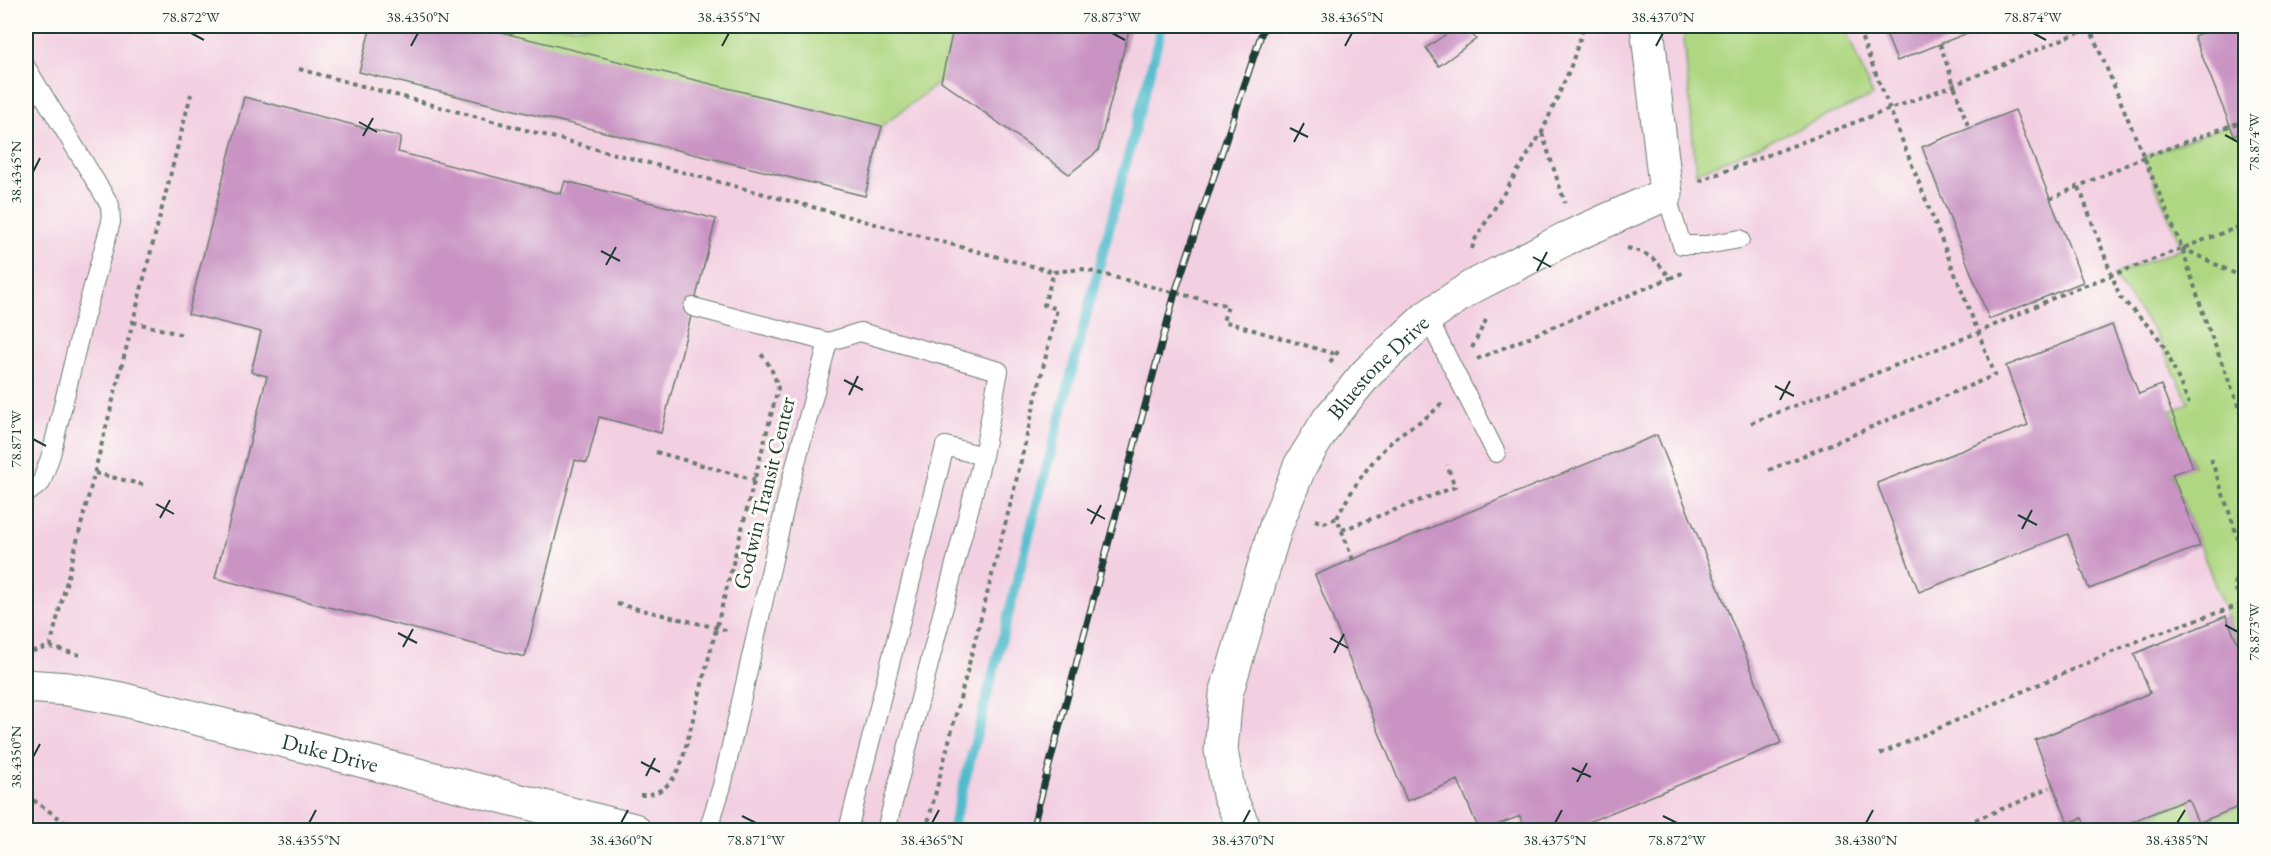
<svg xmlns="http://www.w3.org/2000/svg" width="2271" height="856" font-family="'EB Garamond',serif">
<rect width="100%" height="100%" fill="#fdfcf7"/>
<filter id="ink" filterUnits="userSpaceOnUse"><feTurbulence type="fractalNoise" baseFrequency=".0167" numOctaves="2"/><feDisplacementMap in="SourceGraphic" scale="12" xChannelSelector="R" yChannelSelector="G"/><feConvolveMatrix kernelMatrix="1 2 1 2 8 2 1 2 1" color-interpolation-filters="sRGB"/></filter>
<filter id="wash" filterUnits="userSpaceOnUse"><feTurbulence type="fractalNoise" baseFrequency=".008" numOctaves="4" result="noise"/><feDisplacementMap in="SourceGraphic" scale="24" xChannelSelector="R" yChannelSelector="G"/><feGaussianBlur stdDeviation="1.35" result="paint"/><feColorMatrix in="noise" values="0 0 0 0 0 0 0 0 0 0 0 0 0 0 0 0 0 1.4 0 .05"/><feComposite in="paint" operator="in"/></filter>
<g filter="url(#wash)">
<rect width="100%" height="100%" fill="#f8eedd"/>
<path fill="#f2cfe1" d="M26,26H2245V830H26Z"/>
<path fill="#afd782" stroke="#678a5b" stroke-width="1.5" d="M371,26H1130L1098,151L941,81L882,126L865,196L359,72Z
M1683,26H1844L1873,96L1696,173Z
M2245,118V662L2172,474L2193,466L2171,411L2189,403L2155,333L2113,275L2182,248L2144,157Z
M2188,799L2198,823L2245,804V830H2119Z"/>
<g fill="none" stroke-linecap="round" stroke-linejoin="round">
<path stroke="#50bbcc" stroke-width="10" d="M952,830L1162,26"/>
</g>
<g id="blocks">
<path fill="#c993c3" d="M371,26H476L882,126L865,196L359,72Z
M954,26H1130L1098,151L1069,174L941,81Z
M1458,26H1466L1476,39L1439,66L1426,48Z
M1883,26H1985L1897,61Z
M2219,26H2246V131L2234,135L2194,36Z
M244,97L401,137L398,152L561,194L565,181L716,219L661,433L599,417L587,463L575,460L525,657L215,578L267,376L251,372L261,332L188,314Z
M2015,110L2083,282L1989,319L1922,147Z
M2112,325L2139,394L2161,385L2193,467L2172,474L2200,546L2089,589L2068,534L1919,592L1877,483L2028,425L2006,366Z
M1657,435L1781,743L1569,830H1526L1520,816L1484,830H1479L1458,780L1407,801L1315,575Z
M2226,616L2246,662V804L2198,823L2188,799L2111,830H2087L2082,818L2068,823L2035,740L2150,693L2134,654Z"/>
</g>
</g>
<g filter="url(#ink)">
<use href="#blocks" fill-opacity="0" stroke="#6b7b6f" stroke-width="1.5"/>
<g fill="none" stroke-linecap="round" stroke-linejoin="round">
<g stroke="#6b7b6f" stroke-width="20">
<path id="lane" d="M26,67L110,205L111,222L81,330L51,455L41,483L26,494
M1666,194L1682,245H1706L1740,239
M693,307L828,342
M1427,317L1496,453
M708,830L722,786L788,493L828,342L860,332L999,371L983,456L886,830
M848,830L945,446L983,456"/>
</g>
<g stroke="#6b7b6f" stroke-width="35">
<g id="street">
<path id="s1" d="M26,686L68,689L121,699L634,830"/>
</g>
</g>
<g stroke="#6b7b6f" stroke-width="35">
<g id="secondary">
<path id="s2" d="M1245,830L1229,795L1221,750L1226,694L1276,526L1300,466L1329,419L1367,373L1399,343L1427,317L1470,288L1565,239L1666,194L1647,26"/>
</g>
</g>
<path stroke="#6b7b6f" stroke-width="4" stroke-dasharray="4.5 4.5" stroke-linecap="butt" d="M2089,26L2182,248L2206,322L2246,425
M1940,44L1969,129
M299,69L1054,272
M1542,133L1565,203
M1699,181L1954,85L2094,26
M2079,187L2120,297L2155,333L2165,348L2189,404
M2050,199L2144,157L2246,120
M1627,248C1649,253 1657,260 1670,278L1685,272
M2182,248L2246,279
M1472,249L1474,241L1542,132L1570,69L1584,26
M133,322L183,335
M1472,348L1486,320
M1477,359L1670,278
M1330,362L1340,349
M1751,423L1977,333L2060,295L2246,224
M656,452L755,480
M2211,459L2239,541L2240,557L2235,579L2236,589L2246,613
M1769,470L1995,375L1857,26
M95,473L144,485
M1315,520L1324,523L1337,518
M1342,530L1455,487L1447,465
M1353,560L1337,518C1352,488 1372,458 1398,436C1412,425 1432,417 1442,402
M617,604L730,631
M50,647L191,94
M32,651L50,647L80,655
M1880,754L2149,636L2246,603
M26,795L76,830
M640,795C663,796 677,778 683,758L778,388C774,373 769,362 758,351
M926,830L1013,494L1057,309L1044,305L1054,272L1082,269L1228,306L1223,321L1335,354
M1950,830L2019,802L2050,787"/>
<use href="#lane" stroke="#fff" stroke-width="18"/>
<use href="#street" stroke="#fff" stroke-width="33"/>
<use href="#secondary" stroke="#fff" stroke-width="33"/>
<g stroke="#1f3d34" stroke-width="7">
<path id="rail" d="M1032,830L1175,293L1264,26"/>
</g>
<use href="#rail" stroke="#fdfcf7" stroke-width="4.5" stroke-dasharray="14" stroke-linecap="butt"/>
</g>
</g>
<path fill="none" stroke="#1f3d34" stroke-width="2" d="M191,33L204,40M1112,33L1125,40M2033,33L2046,40M411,46L418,33M722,46L729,33M1345,46L1352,33M1656,46L1663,33M359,122L377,132M1290,128L1308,137M2225,135L2238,142M363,136L373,118M1294,142L1304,123M33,172L40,158M601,251L620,261M1533,257L1551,267M606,265L616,247M1537,271L1547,252M844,380L863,390M1775,386L1794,396M849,395L858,376M1780,400L1790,381M33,439L46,446M156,504L174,514M1087,509L1105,519M2018,515L2037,525M160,518L170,500M1091,524L1101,505M2022,529L2032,510M2225,625L2238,632M398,633L417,643M1330,638L1348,648M403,647L413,629M1334,653L1344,634M33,757L40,744M641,762L660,772M1572,768L1591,777M646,776L655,758M1577,782L1587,763M742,816L756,823M1663,816L1677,823M309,823L316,810M621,823L628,810M932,823L939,810M1243,823L1250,810M1555,823L1562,810M1866,823L1873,810M2177,823L2185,810"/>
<g text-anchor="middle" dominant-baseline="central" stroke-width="6" stroke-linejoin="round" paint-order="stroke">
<g font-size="22" fill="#1f3d34" stroke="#fdfcf7">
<text stroke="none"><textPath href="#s2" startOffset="507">Bluestone Drive</textPath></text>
<text transform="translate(764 493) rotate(-76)">Godwin Transit Center</text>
<text stroke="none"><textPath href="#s1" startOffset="312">Duke Drive</textPath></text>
</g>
</g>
<rect width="2271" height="856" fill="none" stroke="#fdfcf7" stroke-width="66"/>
<rect x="33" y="33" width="2205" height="790" fill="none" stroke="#1f3d34" stroke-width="2"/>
<g font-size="15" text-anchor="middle" fill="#1f3d34">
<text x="191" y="22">78.872°W</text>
<text x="418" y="22">38.4350°N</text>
<text x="729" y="22">38.4355°N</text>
<text x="1112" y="22">78.873°W</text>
<text x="1352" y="22">38.4365°N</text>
<text x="1663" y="22">38.4370°N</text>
<text x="2033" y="22">78.874°W</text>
<text transform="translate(2254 142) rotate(-90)" y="5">78.874°W</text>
<text transform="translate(16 172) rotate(-90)" y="5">38.4345°N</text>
<text transform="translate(16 439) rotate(-90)" y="5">78.871°W</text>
<text transform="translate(2254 632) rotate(-90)" y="5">78.873°W</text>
<text transform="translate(16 757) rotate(-90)" y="5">38.4350°N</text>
<text x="309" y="845">38.4355°N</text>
<text x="621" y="845">38.4360°N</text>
<text x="756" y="845">78.871°W</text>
<text x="932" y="845">38.4365°N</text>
<text x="1243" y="845">38.4370°N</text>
<text x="1555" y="845">38.4375°N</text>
<text x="1677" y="845">78.872°W</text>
<text x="1866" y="845">38.4380°N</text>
<text x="2177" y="845">38.4385°N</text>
</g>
</svg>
